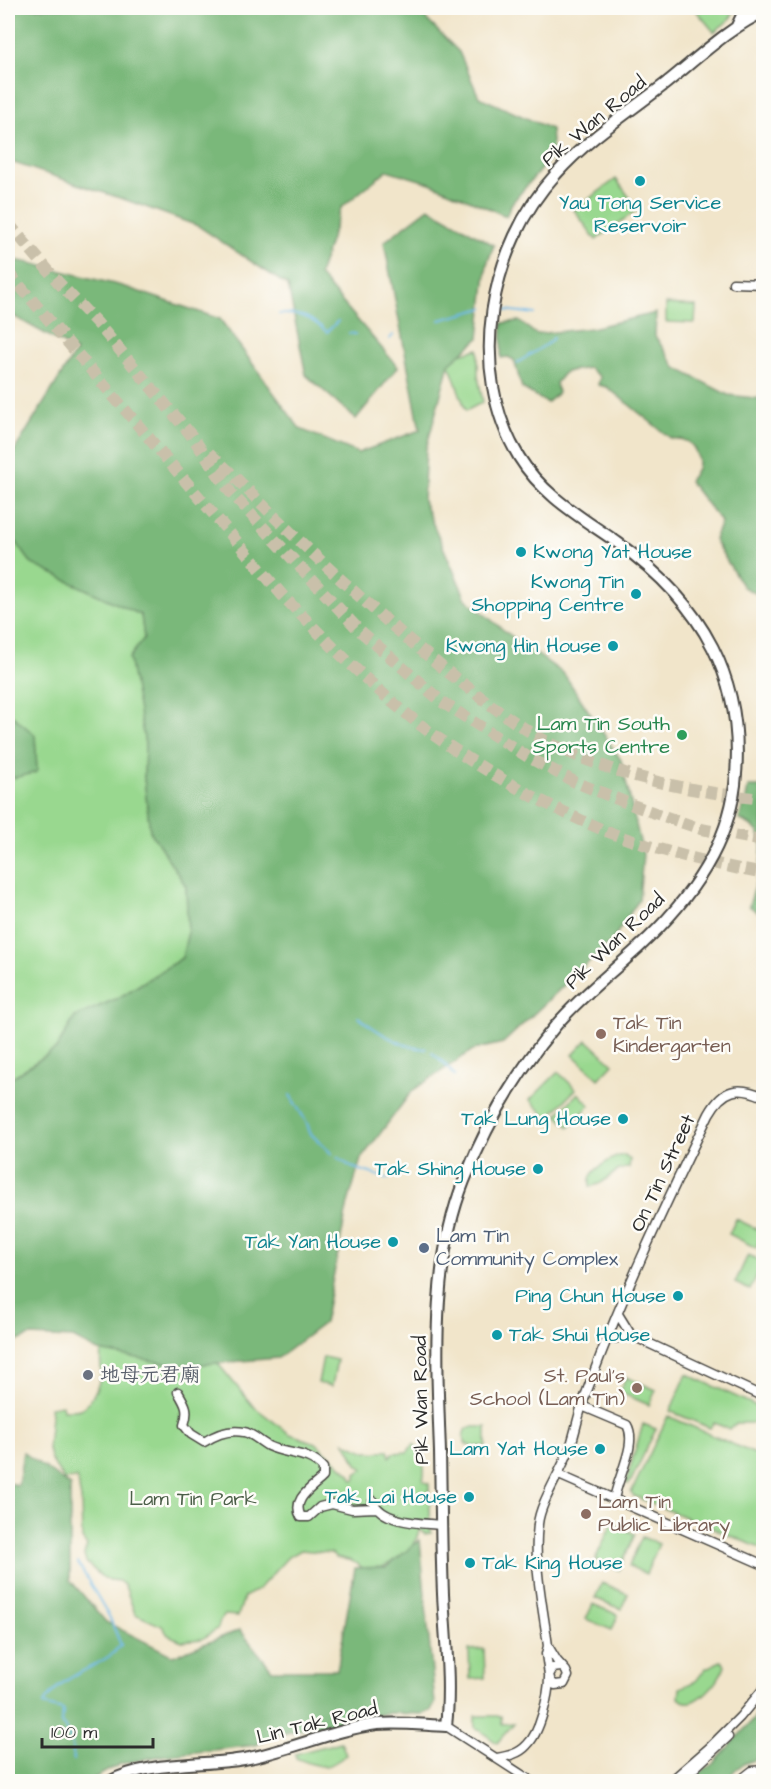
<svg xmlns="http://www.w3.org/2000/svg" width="771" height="1789" font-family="'Architects Daughter','LXGW WenKai TC',sans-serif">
<rect width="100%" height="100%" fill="#fdfcf7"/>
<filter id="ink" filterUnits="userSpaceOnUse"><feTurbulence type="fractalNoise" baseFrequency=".0167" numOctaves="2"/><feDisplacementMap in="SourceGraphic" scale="12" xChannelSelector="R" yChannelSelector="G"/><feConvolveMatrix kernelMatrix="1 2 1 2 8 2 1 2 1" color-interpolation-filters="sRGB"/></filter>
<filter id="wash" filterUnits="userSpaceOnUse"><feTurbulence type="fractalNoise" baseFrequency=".008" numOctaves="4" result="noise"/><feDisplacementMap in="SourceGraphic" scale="24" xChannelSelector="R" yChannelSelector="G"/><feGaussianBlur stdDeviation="1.35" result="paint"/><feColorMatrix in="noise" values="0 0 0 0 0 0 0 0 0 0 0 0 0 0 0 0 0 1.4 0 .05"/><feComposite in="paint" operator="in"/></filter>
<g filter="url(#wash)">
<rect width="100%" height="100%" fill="#f1e5ca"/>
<path fill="#99d88f" stroke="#62825d" stroke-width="1.5" d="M694,8H734C734,19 722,25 714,32Z
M616,179L638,209L596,240L574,210Z
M666,304L696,306L695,323L666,322Z
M424,332L457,355L478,349V376L483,402L466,411L451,369Z
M8,537L14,539L32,564L141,615L144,638L139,711L145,744L144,778L150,831L186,886L188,932L182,958L120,997L75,1017L56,1049L8,1080V773L14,778L37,772L35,735L8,712Z
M587,1040L613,1064L599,1079L573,1055Z
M558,1072L576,1089L548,1118L530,1100Z
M578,1093L590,1105L569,1127L557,1115Z
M625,1155L630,1160L629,1168C613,1167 606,1186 590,1186C590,1181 589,1180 591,1176C596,1167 616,1155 625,1155Z
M736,1219L763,1232L756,1248L729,1234Z
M748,1255L763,1262L750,1290L735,1283Z
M102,1344L215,1360L253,1406L290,1434L316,1443L350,1474L353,1480L356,1479V1474L363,1469L357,1464L345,1442C360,1450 370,1456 388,1450L390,1457L393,1453L407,1452L414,1444C423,1454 426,1468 423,1481L429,1484L431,1533L424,1534L420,1528L414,1545L406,1554L375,1571L363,1568L352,1561L336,1557L331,1553L301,1550L287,1558L258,1590L244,1597L238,1616L225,1615L220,1621L218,1628L202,1639L182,1641L168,1635L162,1626L135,1614L125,1586L119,1581L104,1579L86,1562L84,1555L87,1546L82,1539L81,1499L77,1478L64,1480L51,1460L48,1449L51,1416L50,1407L62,1405L63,1410C68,1410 77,1411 82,1408C91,1403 100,1384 101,1373C101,1363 99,1355 102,1344Z
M323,1357L337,1360L332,1386L318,1383Z
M687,1374L763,1409V1423H737L729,1429L714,1423L710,1428L670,1411Z
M626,1377L656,1390L649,1405L619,1392Z
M668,1416L755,1454L759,1446L763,1444V1547L760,1548L634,1496L631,1493Z
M643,1424L656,1429L630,1483L627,1484L626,1482Z
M486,1427V1446L472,1447L466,1444L463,1437L465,1430L472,1427Z
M612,1523L635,1534L619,1570L595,1560Z
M642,1537L659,1544L646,1574L629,1566Z
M602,1583L628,1594L621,1609L595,1598Z
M593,1604L618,1615L612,1630L586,1619Z
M484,1649L485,1678L470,1679L469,1650Z
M721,1661L725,1665C721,1679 694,1714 679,1698L680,1688L696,1681L706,1668Z
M475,1716H501L502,1724L514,1723L497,1743L475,1727Z
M341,1742L346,1755C325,1772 319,1767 296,1758L295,1754Z"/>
<path fill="#7ab87a" stroke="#527252" stroke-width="1.5" d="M8,8H427L426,19L459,52L479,97L551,129L553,155L512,203L506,216L430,183L387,170L341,208L319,275L398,367L356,419L306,375L288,286L198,226L129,201L8,161Z
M429,208L494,245L487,264L479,338L449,364L426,449L423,501L466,599L506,632L564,674L621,760L643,854L639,900L613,939L503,1043L473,1050L412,1091L361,1159L348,1203L324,1323L278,1358L181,1366L98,1351L73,1338L30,1336L8,1345V1080L56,1049L75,1017L120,997L182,958L188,932L186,886L150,831L144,778L145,744L129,658L144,638L141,615L32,564L14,539L8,537V461L76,351L8,313V259L30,263L122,286L220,319L300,429L358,453L420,430L384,242Z
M656,313L655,336L676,368L728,395L763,399V597L743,587L714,540L721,522L689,481C691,478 695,473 697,469C700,458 695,443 683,440C678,438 674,440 669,437L607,387L598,385L600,377L589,368L565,372L556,383L558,393L547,403L522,388L514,360L508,357L501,358L502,323L519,321L536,334L591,328Z
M8,712L35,735L37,772L14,778L8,773Z
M748,787H763V916L749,906C754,888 768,849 758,832C753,826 745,822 739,819L746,799Z
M23,1452L70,1486V1580L106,1622L173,1656L240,1630L272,1670H337L355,1568L386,1567L420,1540L435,1704L431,1711L422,1714L386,1713L323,1727L303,1729L273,1736L256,1745L161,1756L120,1764L89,1781H8V1483L18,1485Z
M760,1712L763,1714V1760C748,1759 734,1767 727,1781H688L714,1763Z"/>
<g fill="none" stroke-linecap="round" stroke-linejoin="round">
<path stroke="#6eb9e7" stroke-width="2" d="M505,310L535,314
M279,314C302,313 310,317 327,332L338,321
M440,320L484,308
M349,333L355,334
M390,339L393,335
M517,363L550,342L553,338
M358,1017C378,1032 400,1047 426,1049
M432,1053L442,1061L455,1076
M290,1095L307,1123L310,1133L332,1154
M337,1157L351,1167L389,1179
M74,1760L71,1740L62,1723L63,1710L43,1705C61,1676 85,1673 111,1655C115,1652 117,1648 121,1645L109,1616L78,1563"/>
</g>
</g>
<g filter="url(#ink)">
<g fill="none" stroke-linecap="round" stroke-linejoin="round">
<path stroke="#c9c0aa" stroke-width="12" stroke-dasharray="12 6" stroke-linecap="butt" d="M8,223L58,282L98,324L191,435L231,493L357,628L442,702L528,757L575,782L635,806L701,829L764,841
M8,272L283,596C331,646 381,697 438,738C483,771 549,807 601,829C653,850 709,863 764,874
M209,453C235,476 259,502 284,526C338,578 394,629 453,676C482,698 510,721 542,739C608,775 689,792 764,799"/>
<g stroke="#494743" stroke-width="11">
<path id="minor" d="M733,283L764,284
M618,1314L631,1335L764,1397
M608,1340L631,1335
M178,1392C186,1405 189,1410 184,1425L191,1434L204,1442C216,1434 229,1429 244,1432C252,1433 260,1442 268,1446C286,1455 308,1451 323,1468V1477C312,1488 291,1499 301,1517H309L320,1507L332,1504L352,1509L376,1508
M582,1406L627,1425C638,1444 617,1478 614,1500
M559,1475L764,1565
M373,1501C382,1523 420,1523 441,1525
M548,1646L557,1661L566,1671L568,1676L564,1684L555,1685L551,1682L549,1675L553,1668L561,1667
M549,1675L546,1654L548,1646C543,1607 533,1564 538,1524C540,1502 563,1469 571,1445C575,1432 578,1418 582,1405C617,1306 663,1209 709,1114C723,1089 738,1085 764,1097
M446,1726L533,1782
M497,1758C508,1756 519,1754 527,1745C540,1733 549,1695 549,1677
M687,1775L728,1737
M670,1782L709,1748L740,1717L764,1688
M738,1782L752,1771L764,1770"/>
</g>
<g stroke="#494743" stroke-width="14">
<path id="major" d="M736,28L743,13L742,8
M109,1782C145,1761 204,1766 244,1759C289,1751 332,1730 377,1724C401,1722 423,1725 446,1726C451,1683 445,1637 443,1594C441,1547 441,1499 440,1452C437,1362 430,1267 464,1181C486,1125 518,1070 557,1024C581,996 611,973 638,948C685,905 727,850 735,785C747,680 702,603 618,543C581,517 543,496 519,457C466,371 489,246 556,174C587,139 629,112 665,84C693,62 732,25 764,12"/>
</g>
<use href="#minor" stroke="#fff" stroke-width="8"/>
<use href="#major" stroke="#fff" stroke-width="10"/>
</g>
</g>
<g fill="#0f9aa8" stroke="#fdfcf7" stroke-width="2">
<circle cx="640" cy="181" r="6"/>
<circle cx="521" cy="552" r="6"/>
<circle cx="636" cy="594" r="6"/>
<circle cx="613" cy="646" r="6"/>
<circle cx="623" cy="1119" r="6"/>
<circle cx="538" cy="1169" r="6"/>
<circle cx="393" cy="1242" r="6"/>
<circle cx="678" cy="1296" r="6"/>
<circle cx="497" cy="1335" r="6"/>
<circle cx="600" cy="1449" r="6"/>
<circle cx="469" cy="1497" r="6"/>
<circle cx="470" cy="1563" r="6"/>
</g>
<circle fill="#2e9e5b" stroke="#fdfcf7" stroke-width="2" cx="682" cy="735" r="6"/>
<g fill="#8d6e63" stroke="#fdfcf7" stroke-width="2">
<circle cx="601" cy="1034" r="6"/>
<circle cx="637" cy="1388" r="6"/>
<circle cx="586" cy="1514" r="6"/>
</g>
<circle fill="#5c6f8a" stroke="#fdfcf7" stroke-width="2" cx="424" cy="1248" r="6"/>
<circle fill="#6b7280" stroke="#fdfcf7" stroke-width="2" cx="88" cy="1375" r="6"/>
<g text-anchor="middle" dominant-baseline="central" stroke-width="5" stroke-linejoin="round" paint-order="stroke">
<g font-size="20" fill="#2b2b2b" stroke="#fdfcf7">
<text transform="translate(594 121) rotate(-40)">Pik Wan Road</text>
<text transform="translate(615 941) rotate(-44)">Pik Wan Road</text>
<text transform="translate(663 1173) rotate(-65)">On Tin Street</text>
<text transform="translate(421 1400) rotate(-91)">Pik Wan Road</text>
<text transform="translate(317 1723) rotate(-14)">Lin Tak Road</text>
</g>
<g font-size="20" fill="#0d838f" stroke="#fdfcf7" text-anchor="end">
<text x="640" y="203" text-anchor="middle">Yau Tong Service<tspan x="640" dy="23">Reservoir</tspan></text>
<text x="533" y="552" text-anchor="start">Kwong Yat House</text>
<text x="624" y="582">Kwong Tin<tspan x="624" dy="23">Shopping Centre</tspan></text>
<text x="601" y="646">Kwong Hin House</text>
<text x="611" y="1119">Tak Lung House</text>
<text x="526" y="1169">Tak Shing House</text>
<text x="381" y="1242">Tak Yan House</text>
<text x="666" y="1296">Ping Chun House</text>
<text x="509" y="1335" text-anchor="start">Tak Shui House</text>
<text x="588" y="1449">Lam Yat House</text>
<text x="457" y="1497">Tak Lai House</text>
<text x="482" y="1563" text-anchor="start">Tak King House</text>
</g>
<g font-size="20" fill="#27864d" stroke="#fdfcf7" text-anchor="end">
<text x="670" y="724">Lam Tin South<tspan x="670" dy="23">Sports Centre</tspan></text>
</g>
<g font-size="20" fill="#785e54" stroke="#fdfcf7" text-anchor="start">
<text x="613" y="1023">Tak Tin<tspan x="613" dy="23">Kindergarten</tspan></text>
<text x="625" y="1376" text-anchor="end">St. Paul's<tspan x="625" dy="23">School (Lam Tin)</tspan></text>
<text x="598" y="1502">Lam Tin<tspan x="598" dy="23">Public Library</tspan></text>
</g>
<g font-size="20" fill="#4e5e75" stroke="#fdfcf7" text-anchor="start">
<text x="436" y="1236">Lam Tin<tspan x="436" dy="23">Community Complex</tspan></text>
</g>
<g font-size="20" fill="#5b616d" stroke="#fdfcf7" text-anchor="start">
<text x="100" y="1375">地母元君廟</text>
</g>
<g font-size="20" fill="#4c5f49" stroke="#fdfcf7">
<text x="193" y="1499">Lam Tin Park</text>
</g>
</g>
<rect width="771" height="1789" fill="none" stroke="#fdfcf7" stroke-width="30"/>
<path d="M42 1738v9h111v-9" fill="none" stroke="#2b2b2b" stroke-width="3"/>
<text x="51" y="1738" font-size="18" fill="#2b2b2b" stroke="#fdfcf7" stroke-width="4.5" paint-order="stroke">100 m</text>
</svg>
